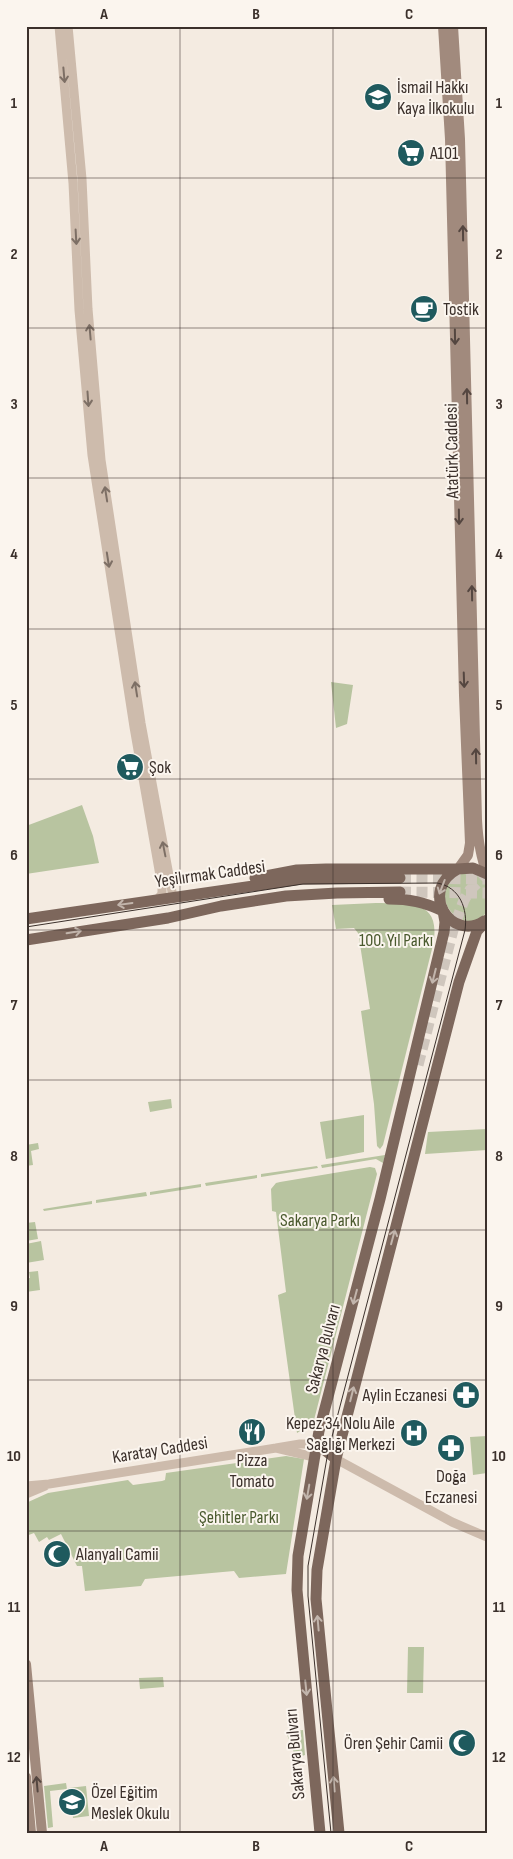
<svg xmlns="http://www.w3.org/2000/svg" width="513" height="1859" font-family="'Sofia Sans Condensed',sans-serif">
<rect width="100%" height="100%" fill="#f4ebe1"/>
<path fill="#b8c4a0" d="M331,682L353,685L347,724L336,728Z
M82,805L93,836L99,863L26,874V826Z
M464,873H472L487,881V912C462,942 420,889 464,873Z
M376,903C409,904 442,899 433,945L383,1145L380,1149L377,1146L374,1104L361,1011L370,1009L359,938L358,933L354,928L336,929L332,905Z
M171,1099L172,1108L150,1112L148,1102Z
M364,1115V1152L326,1159L320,1122Z
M487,1129V1150L425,1154L428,1132Z
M38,1143L39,1149L31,1151L33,1165L26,1166V1145Z
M385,1155L383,1163L376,1159L322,1168L321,1165Z
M317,1166L318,1168L261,1177V1174Z
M370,1167L375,1168L377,1174L314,1420L311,1424L297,1433L278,1295L286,1292L276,1212L272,1211L271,1189L276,1183L280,1182Z
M257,1175V1178L206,1186L205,1183Z
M201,1184V1187L150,1195V1192Z
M146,1192L147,1196L96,1203V1200Z
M92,1201V1204L44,1211L43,1209Z
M35,1222L38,1239L26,1241V1223Z
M41,1241L44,1260L26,1263V1244Z
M38,1271L40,1290L26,1292V1278H30L29,1272Z
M487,1436V1473L473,1475L470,1437Z
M286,1456L304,1459L286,1574L239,1578L234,1571L145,1579L141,1586L85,1591L82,1566H77L61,1534L49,1540L47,1537L39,1542L34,1533L26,1536V1503L48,1493L128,1480L133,1485L162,1481L165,1480L166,1473Z
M408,1647H424L423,1693H407Z
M163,1677L164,1687L140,1689L139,1678Z
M303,1730L305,1755L296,1758L286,1732Z
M66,1783L67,1789L50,1791L53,1827L48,1828L44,1786Z
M86,1786L89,1816L73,1818L69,1788Z"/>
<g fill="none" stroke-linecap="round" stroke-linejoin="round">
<path stroke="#cfc6bd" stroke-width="11" stroke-dasharray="11 5.5" stroke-linecap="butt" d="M400,878L485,879
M400,892L487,893
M418,1065L453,930L464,900L470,890L487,874"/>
<path stroke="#cdbbac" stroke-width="9" d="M59,26L73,183L79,310L92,455L134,727L162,887V894L157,900
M68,26L82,179L88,309L101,460L141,723L173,897
M314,1457L276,1448L300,1444H317
M336,1459L452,1522L487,1537
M26,1486L49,1484L276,1448
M26,1494L45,1486"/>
<path stroke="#a18a7d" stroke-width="10" d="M443,26L450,139L464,695L470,843L468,855L458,869
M453,26L460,139L477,820C478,839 480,856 487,873
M26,1664L42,1833
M26,1777L31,1833"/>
<path stroke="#7d675c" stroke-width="11" d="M458,869C418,890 451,943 484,921
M255,878L297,870L326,869H458L473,868L487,874
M389,899C409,899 424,902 443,911
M26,919L301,879L400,878
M26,940L168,918L221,906L286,896L337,893L400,892
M317,1444L336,1459
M320,1833L297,1590L298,1556L319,1431L380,1199L444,932L445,922L443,911
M339,1833L316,1599L317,1570L336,1459L459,982L477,931L487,920"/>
<path stroke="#3b302b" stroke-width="1" d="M26,927L303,884L437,883C460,887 468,909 465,930L328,1452L308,1566V1596L331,1833"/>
</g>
<defs><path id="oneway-shaft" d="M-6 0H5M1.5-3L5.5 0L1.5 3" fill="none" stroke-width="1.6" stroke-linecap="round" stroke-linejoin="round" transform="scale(1.25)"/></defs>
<g stroke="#7d6f65">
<use href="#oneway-shaft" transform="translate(64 75) rotate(85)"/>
<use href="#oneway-shaft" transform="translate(76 237) rotate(87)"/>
<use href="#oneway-shaft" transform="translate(90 332) rotate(-95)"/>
<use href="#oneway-shaft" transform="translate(88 399) rotate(86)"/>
<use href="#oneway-shaft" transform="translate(106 494) rotate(-99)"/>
<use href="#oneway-shaft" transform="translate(108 560) rotate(81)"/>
<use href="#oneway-shaft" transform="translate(136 689) rotate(-99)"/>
<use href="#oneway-shaft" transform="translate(164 849) rotate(-101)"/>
</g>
<g stroke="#544640">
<use href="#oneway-shaft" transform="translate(463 233) rotate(-91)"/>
<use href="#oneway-shaft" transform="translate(455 337) rotate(89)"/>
<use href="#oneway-shaft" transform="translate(467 396) rotate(-91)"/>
<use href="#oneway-shaft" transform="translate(459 517) rotate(89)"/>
<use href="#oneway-shaft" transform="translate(472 593) rotate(-91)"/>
<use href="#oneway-shaft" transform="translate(464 680) rotate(88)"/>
<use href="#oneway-shaft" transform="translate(476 756) rotate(-91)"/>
<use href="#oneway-shaft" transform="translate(37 1784) rotate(-95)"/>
</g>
<g stroke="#c2b5ac">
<use href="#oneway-shaft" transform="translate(442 887) rotate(111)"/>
<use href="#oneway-shaft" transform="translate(125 904) rotate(172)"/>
<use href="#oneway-shaft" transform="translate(74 932) rotate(-9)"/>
<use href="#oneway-shaft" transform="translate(434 976) rotate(104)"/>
<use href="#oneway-shaft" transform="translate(393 1237) rotate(-75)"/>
<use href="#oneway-shaft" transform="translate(355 1297) rotate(105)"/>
<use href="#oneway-shaft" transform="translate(352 1394) rotate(-76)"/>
<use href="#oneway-shaft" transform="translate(308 1492) rotate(100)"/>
<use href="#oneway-shaft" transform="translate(318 1623) rotate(-95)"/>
<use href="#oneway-shaft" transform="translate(306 1688) rotate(84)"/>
<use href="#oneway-shaft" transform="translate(334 1784) rotate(-95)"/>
</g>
<path fill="none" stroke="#3b302b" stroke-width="1" stroke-opacity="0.55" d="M180,26V1833M333,26V1833M26,178H487M26,328H487M26,478H487M26,629H487M26,779H487M26,930H487M26,1080H487M26,1230H487M26,1380H487M26,1531H487M26,1681H487"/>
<defs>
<g id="school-disc" transform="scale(1.4375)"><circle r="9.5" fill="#1f5a5e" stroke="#fbf5ee"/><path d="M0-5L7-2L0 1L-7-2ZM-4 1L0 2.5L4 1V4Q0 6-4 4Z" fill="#fff"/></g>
<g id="supermarket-disc" transform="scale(1.4375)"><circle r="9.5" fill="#1f5a5e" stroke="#fbf5ee"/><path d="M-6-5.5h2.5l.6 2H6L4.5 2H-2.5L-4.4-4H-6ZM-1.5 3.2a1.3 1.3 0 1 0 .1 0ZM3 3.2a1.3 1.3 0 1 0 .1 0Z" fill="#fff"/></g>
<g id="cafe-disc" transform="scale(1.4375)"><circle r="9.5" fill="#1f5a5e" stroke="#fbf5ee"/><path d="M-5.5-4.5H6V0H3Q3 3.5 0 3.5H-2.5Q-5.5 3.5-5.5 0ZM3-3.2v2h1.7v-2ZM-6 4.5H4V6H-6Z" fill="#fff"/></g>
<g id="pharmacy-disc" transform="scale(1.4375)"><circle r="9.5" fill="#1f5a5e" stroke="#fbf5ee"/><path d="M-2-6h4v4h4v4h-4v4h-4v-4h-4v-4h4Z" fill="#fff"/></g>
<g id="restaurant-disc" transform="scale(1.4375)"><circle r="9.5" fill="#1f5a5e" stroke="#fbf5ee"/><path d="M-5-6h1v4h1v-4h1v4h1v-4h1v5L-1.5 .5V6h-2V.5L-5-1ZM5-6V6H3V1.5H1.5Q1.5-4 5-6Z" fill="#fff"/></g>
<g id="hospital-disc" transform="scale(1.4375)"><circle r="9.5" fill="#1f5a5e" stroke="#fbf5ee"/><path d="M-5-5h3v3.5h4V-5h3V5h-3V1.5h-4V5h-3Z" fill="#fff"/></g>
<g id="mosque-disc" transform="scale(1.4375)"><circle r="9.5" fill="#1f5a5e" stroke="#fbf5ee"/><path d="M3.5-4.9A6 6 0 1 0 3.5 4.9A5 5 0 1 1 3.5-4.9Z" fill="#fff"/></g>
</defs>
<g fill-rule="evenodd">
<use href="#school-disc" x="378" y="97"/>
<use href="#supermarket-disc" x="411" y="153"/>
<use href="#cafe-disc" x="424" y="309"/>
<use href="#supermarket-disc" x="130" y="767"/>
<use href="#pharmacy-disc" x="466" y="1395"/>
<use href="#restaurant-disc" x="252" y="1432"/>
<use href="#hospital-disc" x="414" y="1433"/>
<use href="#pharmacy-disc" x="451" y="1448"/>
<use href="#mosque-disc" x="57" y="1554"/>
<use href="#mosque-disc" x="462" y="1743"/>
<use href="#school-disc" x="72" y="1802"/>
</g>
<g text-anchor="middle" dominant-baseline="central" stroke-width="4" stroke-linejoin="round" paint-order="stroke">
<g font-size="18" fill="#3b302b" stroke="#fbf5ee" text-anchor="start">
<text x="397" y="87">İsmail Hakkı<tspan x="397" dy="21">Kaya İlkokulu</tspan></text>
<text x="430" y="153">A101</text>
<text x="443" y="309">Tostik</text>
<text x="149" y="767">Şok</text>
<text x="447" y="1395" text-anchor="end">Aylin Eczanesi</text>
<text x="395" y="1423" text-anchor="end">Kepez 34 Nolu Aile<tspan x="395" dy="21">Sağlığı Merkezi</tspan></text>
<text x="252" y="1460" text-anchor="middle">Pizza<tspan x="252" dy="21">Tomato</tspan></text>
<text x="451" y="1476" text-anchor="middle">Doğa<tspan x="451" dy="21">Eczanesi</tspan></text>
<text x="76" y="1554">Alanyalı Camii</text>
<text x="443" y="1743" text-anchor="end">Ören Şehir Camii</text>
<text x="91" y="1792">Özel Eğitim<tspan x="91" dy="21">Meslek Okulu</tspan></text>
</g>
<g font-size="18" fill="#3b302b" stroke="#fbf5ee">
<text transform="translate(452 451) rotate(-91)">Atatürk Caddesi</text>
<text transform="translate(210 874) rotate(-8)">Yeşilırmak Caddesi</text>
<text transform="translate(323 1349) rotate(-75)">Sakarya Bulvarı</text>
<text transform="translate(160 1450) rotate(-9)">Karatay Caddesi</text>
<text transform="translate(295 1754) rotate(-95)">Sakarya Bulvarı</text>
</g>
<g font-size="18" fill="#4a5a2e" stroke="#fbf5ee">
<text x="396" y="940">100. Yıl Parkı</text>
<text x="320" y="1220">Sakarya Parkı</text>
<text x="239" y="1517">Şehitler Parkı</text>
</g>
</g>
<rect width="513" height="1859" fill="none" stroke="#fbf5ee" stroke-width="55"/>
<rect x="28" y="28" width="458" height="1804" fill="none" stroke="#3b302b" stroke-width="2"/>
<g font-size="16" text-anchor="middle" font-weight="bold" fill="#3b302b">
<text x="104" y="19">A</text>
<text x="256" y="19">B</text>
<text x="409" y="19">C</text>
<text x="14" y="108">1</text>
<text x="499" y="108">1</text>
<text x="14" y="259">2</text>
<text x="499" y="259">2</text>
<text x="14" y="409">3</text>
<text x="499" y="409">3</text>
<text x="14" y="559">4</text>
<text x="499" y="559">4</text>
<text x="14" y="710">5</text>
<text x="499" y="710">5</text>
<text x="14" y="860">6</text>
<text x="499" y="860">6</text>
<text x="14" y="1010">7</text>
<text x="499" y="1010">7</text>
<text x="14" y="1161">8</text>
<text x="499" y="1161">8</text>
<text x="14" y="1311">9</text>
<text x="499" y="1311">9</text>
<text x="14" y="1461">10</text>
<text x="499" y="1461">10</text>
<text x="14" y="1612">11</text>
<text x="499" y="1612">11</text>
<text x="14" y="1762">12</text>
<text x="499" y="1762">12</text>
<text x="104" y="1851">A</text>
<text x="256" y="1851">B</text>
<text x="409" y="1851">C</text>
</g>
</svg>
